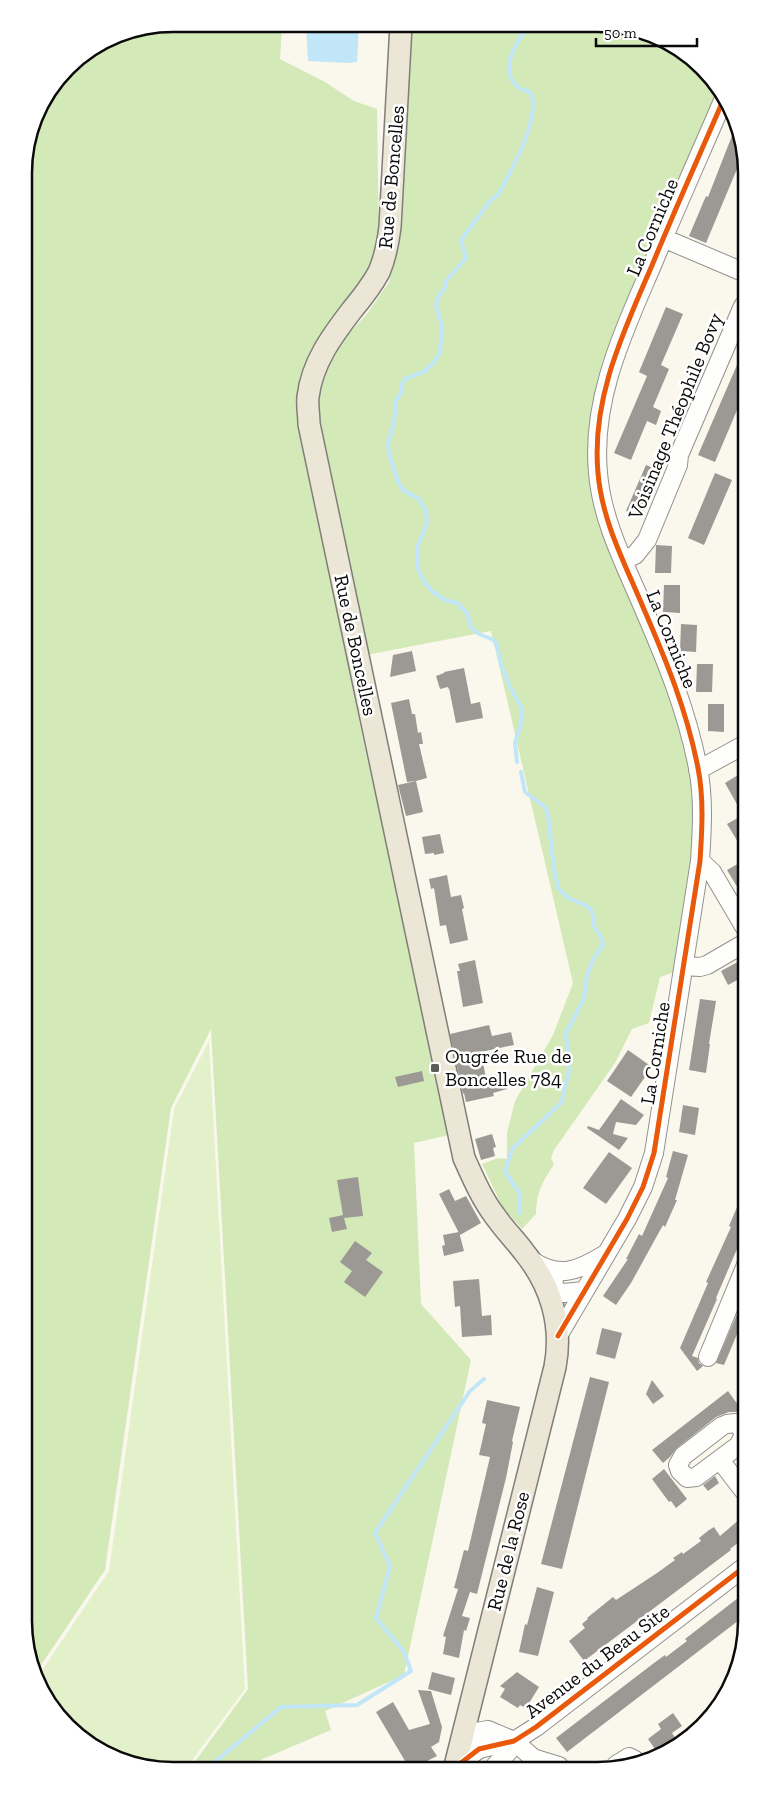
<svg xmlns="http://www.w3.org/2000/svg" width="771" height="1794" font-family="'Zilla Slab',serif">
<rect width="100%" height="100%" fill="#faf7ed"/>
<path fill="#e3f1cb" d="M209,1041L245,1689L187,1767H145L75,1733L44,1696L37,1678L109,1571L174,1109Z"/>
<path fill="#d4e9b8" d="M174,24H282L280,59L325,82L354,101L377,109L379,241L373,258L362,278L336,315L304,440L363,740L453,1134L414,1143L421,1304L471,1360L404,1675L325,1711L331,1730L244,1767H191L248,1689L211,1029L171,1108L105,1570L35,1674L29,1659L24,164L39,107L75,61L117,35Z
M409,25L626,27L696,61L706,72L704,77L713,81L718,88L603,360C593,395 589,424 589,459C610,519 630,579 651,638C668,687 688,736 692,788C696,850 684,911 675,972L660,977L649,1023L632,1029L615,1063L554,1150L551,1158L554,1164C543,1181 536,1193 536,1214L522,1229L503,1208L482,1164L498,1158L507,1159V1133L515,1101L553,1035L573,983L491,631L366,655L317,426L316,391L335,348L367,314L389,282L397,246Z"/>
<path fill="#c1e6f7" d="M306,25H359L357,62L347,63L308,61Z"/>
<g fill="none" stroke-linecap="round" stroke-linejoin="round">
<path stroke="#c1e6f7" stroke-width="4" d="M517,762L515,743L521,723V707L510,687L501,664L497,646L494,640L479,634L471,628L467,613L457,603L445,600L433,592L424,582L417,566V548L427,523L426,511L418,498L404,491L399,484L389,455L388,444L394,423L396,401L402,391V384L405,379L425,371L435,361L440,352L442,327L436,305L438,297L446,286L445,282L466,258L461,240L490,201L498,195C510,173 543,115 530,92C514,89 506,76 510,59C513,48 522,36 527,26
M519,1213L520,1194L505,1172L512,1149L561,1103L569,1072L566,1033L584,999L587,975L593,960L603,944L602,939L594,926L592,911L587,906L568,898L558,888L554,869L548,815L545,807L525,792L521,772
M212,1767L216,1761L281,1707L357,1705L411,1671L404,1652L376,1618L390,1566L375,1533L470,1391L484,1379"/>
</g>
<path fill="#9c9994" d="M737,123L742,135V157L706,243L689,236L706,196L708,197Z
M666,307L683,314L661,365L669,369L653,407L661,411L656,425L647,421L631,460L614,453L647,376L639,372Z
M743,351V396L715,462L698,455Z
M646,465L660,471L641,517L626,511Z
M715,473L732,480L704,545L688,538Z
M656,545L672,546L671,573H655Z
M664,585H680V613L663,612Z
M681,624L697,625L696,652L680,651Z
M412,651L416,671L390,677L393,655Z
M697,664H713L712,692H696Z
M464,668L471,704L480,702L483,718L456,723L449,688L448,689V687L440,689L436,676L444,673V672Z
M409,699L412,714H415L418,733L421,732L423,744H419L427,778L416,781L423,812L406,816L398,785L416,781L407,782L391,703Z
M708,704H724V732L708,731Z
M738,775L744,785V852L727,824L743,815L725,783Z
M440,834L444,853L434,855V853L425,854L422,837Z
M741,862L745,868V900L727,870Z
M447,875L451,897L461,895L464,908L462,909L468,940L450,944L446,925L440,926L434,888L431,889L429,879Z
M745,958V976L728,985L721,971Z
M475,960L483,1003L463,1007L457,971H460L458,964Z
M700,999L716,1001L709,1044H710L706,1073L689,1070Z
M489,1025L492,1036L511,1032L514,1045L481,1052L486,1078L503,1072L507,1089L493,1093L494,1096L466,1102L464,1093L463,1094L450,1034Z
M628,1050L652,1067L631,1097L607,1081Z
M422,1071L424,1081L398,1087L395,1077Z
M621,1099L644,1115L636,1125L616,1122L613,1134L628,1138L619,1150L587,1128L588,1126L599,1130Z
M683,1105L699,1108L695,1135L679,1132Z
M492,1134L496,1147L493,1148L495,1156L481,1160L475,1139Z
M673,1151L688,1155L675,1200H677L665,1227L663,1225L631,1283L616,1305L603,1296L628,1259H626L639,1234L642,1236L668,1178L666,1177Z
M609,1152L632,1168L606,1204L583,1188Z
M358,1177L363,1216L344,1218L347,1229L332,1232L329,1218L343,1215L337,1180Z
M746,1186V1224L738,1242H740L716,1298L717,1299L692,1356L698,1358L699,1363L703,1366L697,1371L680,1348L708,1283L706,1282L731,1227L729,1226Z
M449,1189L455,1201L466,1196L481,1223L460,1235L439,1194Z
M459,1232L464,1251L444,1256L442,1246L445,1245L443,1235Z
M355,1241L372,1253L366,1260L383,1272L365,1297L344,1282L352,1271L340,1262Z
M479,1279L482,1316L491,1315L492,1335L462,1337L460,1306L455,1307L453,1281Z
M746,1293V1313L724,1365L716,1363Z
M602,1328L622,1333L615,1359L596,1354Z
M590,1377L609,1382L562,1569L541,1564Z
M652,1380L664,1396L653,1404L646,1394Z
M728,1391L743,1412H729L716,1417L677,1448L670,1457L663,1463L652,1450Z
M487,1400L520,1407L512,1441L513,1442L506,1478L477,1594L470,1592L462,1616L470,1618L466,1631L464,1630L459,1658L443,1654L446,1637L443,1636L458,1589L454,1588L464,1550L468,1551L490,1457L479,1455L486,1424L482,1423Z
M664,1469L687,1499L676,1508L671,1501L669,1502L652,1479Z
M715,1476L719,1483L708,1491L703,1485Z
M747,1513V1536L730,1549L731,1550L584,1661L569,1641L585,1628L582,1624L588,1619L587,1618L613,1597L616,1600L657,1573L675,1560L673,1558L682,1552L683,1554L701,1541L699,1538L709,1530L714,1527L720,1536Z
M537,1587L554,1592L538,1656L519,1652L525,1624L527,1625Z
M747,1591V1614L567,1752L556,1738L654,1663L665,1655L666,1657L687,1641L685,1639Z
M432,1672L455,1678L451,1695L428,1689Z
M517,1672L539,1687L526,1708L520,1705L518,1708L500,1697L505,1689L500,1686Z
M418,1690L431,1691L442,1727L439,1742L431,1747L437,1756L417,1766H408L376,1712L393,1702L409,1730L430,1724Z
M673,1713L682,1726L672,1733L680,1745L659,1755L648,1739L661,1729L658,1724Z"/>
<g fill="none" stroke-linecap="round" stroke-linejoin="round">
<g stroke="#92918c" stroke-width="20">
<path id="minor" d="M663,238L743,272
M623,560L635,555L647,540L678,465L679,455L743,306
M698,770L744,745
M700,861L712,872L745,928
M684,966L700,967L707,965L745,943
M531,1260C559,1279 578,1271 604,1255
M554,1280L547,1289L564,1293L584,1291
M558,1336L627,1219L643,1187L654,1153L700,861C702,831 704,798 698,768C687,711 666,660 643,607C625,564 602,521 598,473C591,398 624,331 653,263C676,207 701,152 725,96
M708,1357L746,1265
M735,1423L742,1429L744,1434L739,1445L696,1477L687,1478L680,1471L678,1465L683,1456L722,1426L727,1424Z
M720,1460L747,1495
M470,1743L463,1734L488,1730L514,1741L533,1758L559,1766
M616,1765L629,1757L635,1760L637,1765
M457,1766L479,1749L514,1741L536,1727L747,1565
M495,1766L509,1751L514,1741"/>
</g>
<g stroke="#7f7e7a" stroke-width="24">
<path id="major" d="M401,25L390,227C388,243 385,258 379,272C372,285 362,298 352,310C332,336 312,363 308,397C307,406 309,415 309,424L464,1158C473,1178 482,1199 495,1216C504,1229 515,1240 524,1252C551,1285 563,1325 555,1367L455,1766"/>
</g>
<use href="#minor" stroke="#fefefc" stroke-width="18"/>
<use href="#major" stroke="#ece6d6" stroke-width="21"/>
<g stroke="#fff" stroke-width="8">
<path id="cycleway" d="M558,1336L627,1219L643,1187L654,1153L700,861C702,831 704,798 698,768C687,711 666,660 643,607C625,564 602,521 598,473C591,398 624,331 653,263C676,207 701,152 725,96
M457,1766L479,1749L514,1741L536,1727L747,1565"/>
</g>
<use href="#cycleway" stroke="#e8590c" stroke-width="5"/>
</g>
<rect fill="#5e5d59" stroke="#fff" stroke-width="2" x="430" y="1063" width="10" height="10" rx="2.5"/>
<g text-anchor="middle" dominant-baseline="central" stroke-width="5" stroke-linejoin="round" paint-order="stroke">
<g font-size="20" fill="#0a0a0a" stroke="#fff">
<text transform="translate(391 177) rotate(-85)">Rue de Boncelles</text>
<text transform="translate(652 227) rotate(-67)">La Corniche</text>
<text transform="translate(675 416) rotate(-68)">Voisinage Théophile Bovy</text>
<text transform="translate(672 639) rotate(68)">La Corniche</text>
<text transform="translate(356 645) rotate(78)">Rue de Boncelles</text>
<text transform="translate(655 1053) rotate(-81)">La Corniche</text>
<text transform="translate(508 1551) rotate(-76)">Rue de la Rose</text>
<text transform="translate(597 1661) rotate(-37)">Avenue du Beau Site</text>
</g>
<g font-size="20" fill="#0a0a0a" stroke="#fff" text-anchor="start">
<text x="445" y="1056">Ougrée Rue de<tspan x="445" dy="23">Boncelles 784</tspan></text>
</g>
</g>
<path d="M0 0H771V1794H0ZM173 32H597A141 141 0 0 1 738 173V1621A141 141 0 0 1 597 1762H173A141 141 0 0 1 32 1621V173A141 141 0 0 1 173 32Z" fill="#fff" fill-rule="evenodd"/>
<path fill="none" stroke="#0a0a0a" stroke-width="2.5" d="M173 32H597A141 141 0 0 1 738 173V1621A141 141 0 0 1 597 1762H173A141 141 0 0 1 32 1621V173A141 141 0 0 1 173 32Z"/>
<path d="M596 38v8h101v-8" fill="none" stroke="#0a0a0a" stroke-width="2.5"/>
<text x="604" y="38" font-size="15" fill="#0a0a0a" stroke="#ffffff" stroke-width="4" paint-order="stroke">50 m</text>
</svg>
